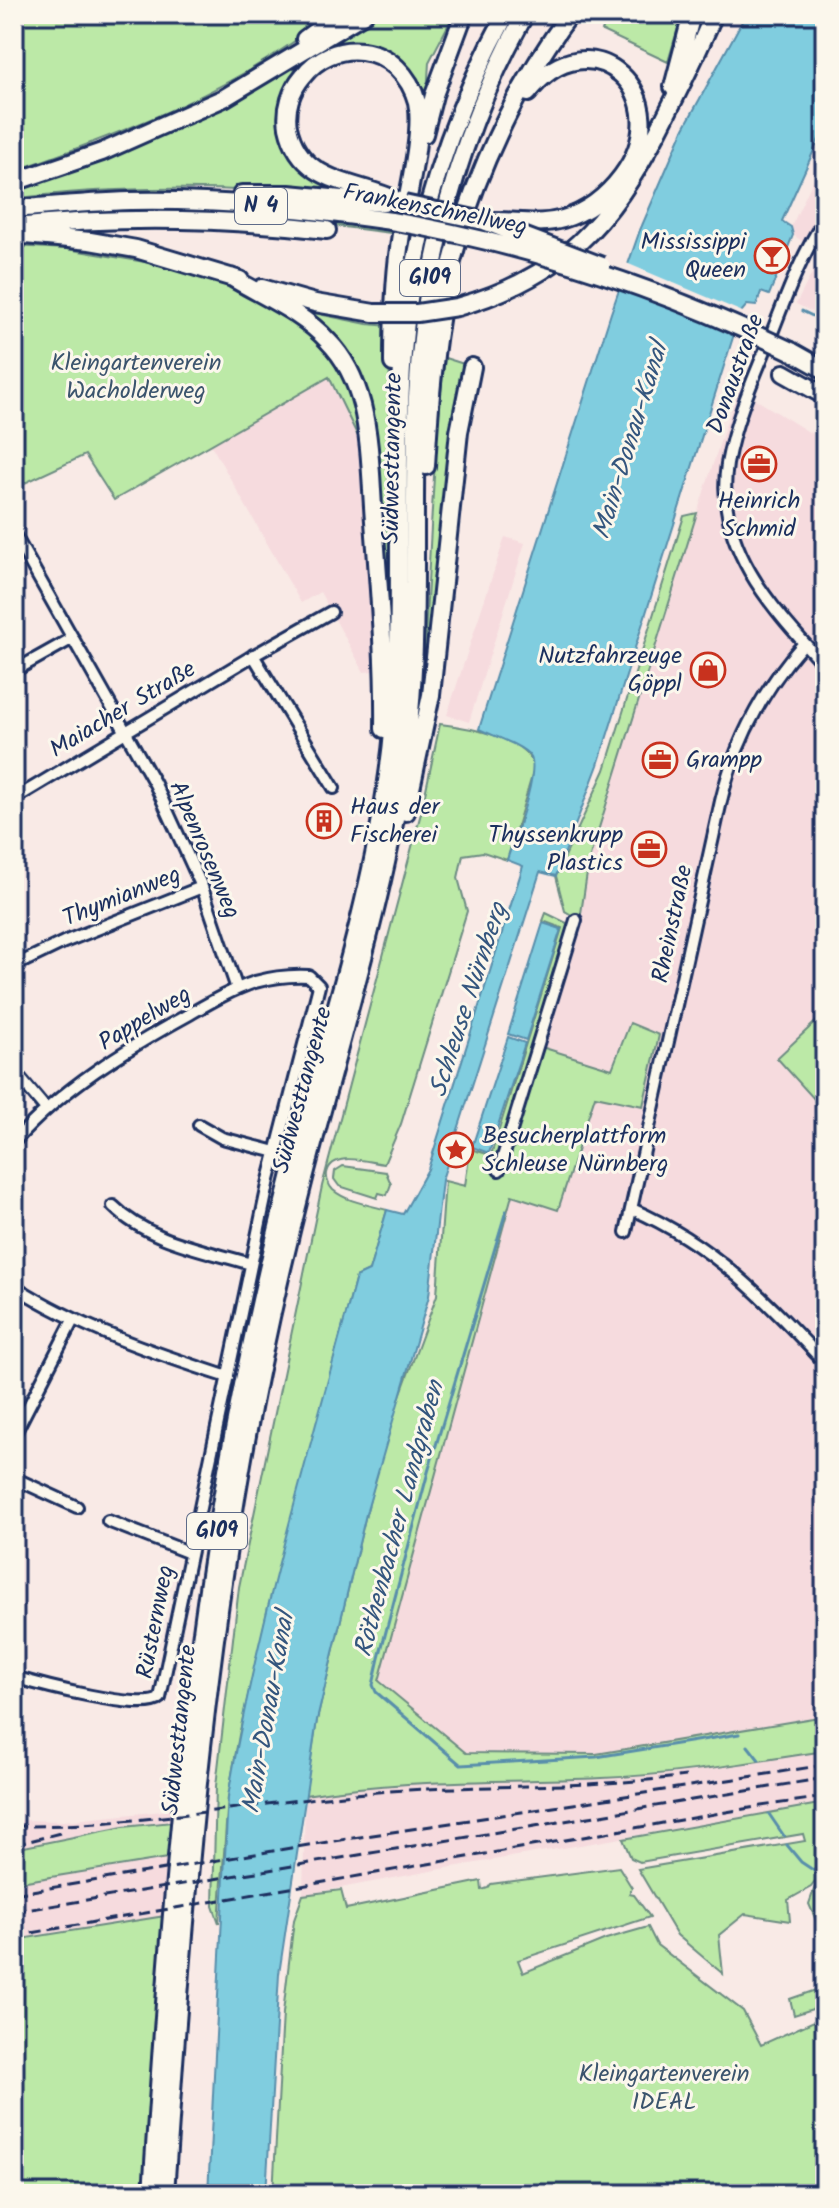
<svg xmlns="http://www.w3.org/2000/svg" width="839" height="2208" font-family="Kalam,sans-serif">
<rect width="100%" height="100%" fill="#f9eae6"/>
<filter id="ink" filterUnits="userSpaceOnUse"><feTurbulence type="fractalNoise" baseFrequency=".0125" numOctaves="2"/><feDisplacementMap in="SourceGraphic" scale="16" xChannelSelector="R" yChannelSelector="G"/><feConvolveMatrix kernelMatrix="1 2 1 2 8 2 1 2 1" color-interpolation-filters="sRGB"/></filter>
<g filter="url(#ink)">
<path fill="#f6dbde" d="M825,155V318L796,304L822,254L793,235L791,227Z
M329,377L366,453L373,671L364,672L320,592L301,603L210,443Z
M739,389L825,442V1017L824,1015L778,1058L825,1111V1716L596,1754L465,1753L379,1681L512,1194L558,1210L595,1096L643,1106L658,1035L613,1069L544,1048L580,920L589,861L649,662L724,430Z
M505,537L525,543L469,722L447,715Z
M825,1751V1803L447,1868L303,1895L305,1795L351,1787L416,1782L601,1778L679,1773Z
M173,1810L172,1822L123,1827L14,1849V1837L26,1834L14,1833V1820L64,1821Z
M168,1858L165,1916L14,1940V1883Z"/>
<path fill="#bce9a7" stroke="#6c8c82" stroke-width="2" d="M14,14H330C241,89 122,133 14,171Z
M377,14H454L429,62L426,113L382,53L310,62L286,137L351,190V195C240,189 124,183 14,199V186L32,181L357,27Z
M609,14H682L668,62L602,31Z
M110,208L227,209L391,227L390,233L265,217L14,221V215Z
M14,246L67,249L163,265L239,290L311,329L350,380L366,453L329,377L114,500L85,455L14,488Z
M304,311L367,324L390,326L389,456L392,653H386L365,400Z
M445,358L467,365L437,628L417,738C430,611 429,484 445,358Z
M697,513L589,860L580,920L565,911L556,876L605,770L684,516Z
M440,724C466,727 530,737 534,769L507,860L483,852L463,855L458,878L467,911L401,1124L384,1164C368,1162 332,1150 327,1173C326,1179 329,1186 333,1190C347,1202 370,1205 387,1210L369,1271L356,1277L268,1608L239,1735L228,1797L219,1923L213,1906L216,1786L239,1587L322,1186L421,813Z
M546,913L571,925L535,1045L612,1069L630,1023L659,1035L643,1106L595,1096L558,1210L512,1195L379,1681L466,1753L596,1754L825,1716V1751C751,1762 677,1775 602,1778C500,1783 406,1778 305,1795L317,1720L366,1514L393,1415L437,1295L445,1181L465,1186L470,1149L491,1155L562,928L543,921Z
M823,1015L825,1017V1111L777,1058Z
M343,1166L386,1172L391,1184L387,1195L379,1193L377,1198L339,1186L334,1179L335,1171Z
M825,1803V1941L809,1904L818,1878L811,1887L788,1900L790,1921L745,1914L719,1935L723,1974L677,1935L638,1869L805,1841L803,1834L640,1862L631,1858L623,1839Z
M172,1822L168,1858L14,1883V1849L123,1827Z
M619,1867L632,1888L629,1894L634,1895L650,1917L518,1960L523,1973L606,1939L648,1927L657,1945L743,2011L761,2045L825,2016V2194H273L283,2013L294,1920L303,1895L341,1890L346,1909L481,1881L482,1890L488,1888L491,1884Z
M165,1916L147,2194H14V1940Z
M825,1980V2005L794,2015L790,1999L816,1990Z"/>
<path fill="#80cddf" stroke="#588eab" stroke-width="2" d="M746,14H825V126L782,221L791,227L793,235L769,295L761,292L756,306L747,305L741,312L598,765L556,876L540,872L442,1180L429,1296L366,1514L317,1720L279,1974L266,2194H208L228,1797C258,1621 310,1449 356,1277L369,1271L387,1210L403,1214L428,1169L523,866L507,860C513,841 541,770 530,756C522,745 491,735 479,729L611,313L640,230L684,128Z
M543,923L561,929L526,1040L508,1034Z
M508,1037L525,1043L489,1153L472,1147Z"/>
<path fill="#f9eae6" d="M624,262L745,313L738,335L616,286Z"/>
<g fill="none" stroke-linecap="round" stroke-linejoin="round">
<path stroke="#588eab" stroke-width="3" d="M802,311L825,322
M506,1211L428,1472L379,1658L373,1685L376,1692L461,1765L596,1757L739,1734
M748,1746L759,1760
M769,1814L784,1836
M787,1845L801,1862L825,1878"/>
<g stroke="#1b2f5e" stroke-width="16">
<path id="minor" d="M825,219C798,260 782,308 764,353C749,389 734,425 727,464C714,547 773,609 825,666
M14,534L155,784L202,887L237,989
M253,655L334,788
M14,671L73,638
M14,799L249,658L331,612
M14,966L64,942L202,887
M14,1071L46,1109
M199,1125L222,1138L276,1152
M14,1142C62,1088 126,1049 188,1015C209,1003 231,990 255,982C273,977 290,975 309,976L319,986L269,1180L160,1698C145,1713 37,1684 14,1677
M499,1170L576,920
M113,1206C148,1241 205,1250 251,1264
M632,1209C713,1244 766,1300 825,1363
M626,1232L721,801C735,741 763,689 804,643
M14,1286C80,1328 154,1353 228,1377
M14,1435L73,1320
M14,1478L77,1507
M108,1521L190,1553"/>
</g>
<g stroke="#1b2f5e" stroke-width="22">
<path id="highway" d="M305,39L339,14
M673,87L692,14
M424,134L434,95L464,14
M14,182L102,152L224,98L364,14
M242,194H289L383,203
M14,209C52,206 91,202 130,201C217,199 305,209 391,221
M490,221C515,220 538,226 563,219C587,212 607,196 622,176C682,96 590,12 528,93
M16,227C120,216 223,218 327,230
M14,234L90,241L136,249L240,280
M231,277C264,297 302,312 328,341C345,358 356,382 362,405C371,442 371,483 374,521C379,590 385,659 384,729
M262,288L315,303L374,313
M457,307C561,278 610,224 658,131C678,92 697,54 714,14
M791,351L825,370
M393,363C393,322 394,281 400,241C405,205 424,134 417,102C410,76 389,54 362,51C339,48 317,58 303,76C291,90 285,109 288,127C301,188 363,180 404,204
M784,373L825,396
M426,466C429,417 432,368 440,320C457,211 505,102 570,14
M406,812L431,695L459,432L472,367
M152,2194C169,1923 189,1651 243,1385C261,1297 281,1210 304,1124C334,1013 369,902 386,788C409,644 392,498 403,353C412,234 449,119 506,14
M165,2194C183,1919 204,1644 259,1373C280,1271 305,1170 333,1070C360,969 389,868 404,765C422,643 411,520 417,397C424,261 459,133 525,14"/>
</g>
<use href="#minor" stroke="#fbf7ec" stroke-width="10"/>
<use href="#highway" stroke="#fbf7ec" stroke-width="16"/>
<path stroke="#1b2f5e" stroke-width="3" stroke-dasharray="12 6" stroke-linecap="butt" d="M14,1826C136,1827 255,1802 377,1792C480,1784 584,1789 686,1776
M14,1845L60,1833
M14,1894L315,1844L825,1765
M14,1912L825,1778
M14,1936L761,1806L825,1797"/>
<g stroke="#1b2f5e" stroke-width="22" stroke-linecap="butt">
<path id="highway-bridge" d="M404,204L484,221L602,266
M391,221C530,245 665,290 791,351
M374,313H417L457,307"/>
</g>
<use href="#highway-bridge" stroke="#fbf7ec" stroke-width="16"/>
</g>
</g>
<defs>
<g id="bar-ring" transform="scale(1.8)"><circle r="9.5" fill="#fbf7ec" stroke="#c8321e" stroke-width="1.5"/><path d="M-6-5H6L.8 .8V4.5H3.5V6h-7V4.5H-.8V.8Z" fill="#c8321e"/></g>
<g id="office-ring" transform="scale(1.8)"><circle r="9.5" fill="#fbf7ec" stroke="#c8321e" stroke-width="1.5"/><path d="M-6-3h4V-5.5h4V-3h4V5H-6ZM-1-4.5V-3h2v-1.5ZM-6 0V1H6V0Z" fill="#c8321e"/></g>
<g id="shop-ring" transform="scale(1.8)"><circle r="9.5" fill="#fbf7ec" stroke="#c8321e" stroke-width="1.5"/><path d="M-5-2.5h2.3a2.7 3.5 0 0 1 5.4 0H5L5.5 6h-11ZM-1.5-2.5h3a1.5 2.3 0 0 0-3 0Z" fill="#c8321e"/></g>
<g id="building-ring" transform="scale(1.8)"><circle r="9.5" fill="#fbf7ec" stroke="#c8321e" stroke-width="1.5"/><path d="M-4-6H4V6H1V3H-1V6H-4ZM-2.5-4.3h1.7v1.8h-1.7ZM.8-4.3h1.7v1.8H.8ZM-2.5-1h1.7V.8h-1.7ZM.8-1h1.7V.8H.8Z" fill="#c8321e"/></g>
<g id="sight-ring" transform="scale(1.8)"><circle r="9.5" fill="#fbf7ec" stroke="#c8321e" stroke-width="1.5"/><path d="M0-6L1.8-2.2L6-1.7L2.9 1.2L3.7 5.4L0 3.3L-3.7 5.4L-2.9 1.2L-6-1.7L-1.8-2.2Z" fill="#c8321e"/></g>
</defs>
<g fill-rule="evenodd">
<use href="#bar-ring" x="772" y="256"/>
<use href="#office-ring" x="759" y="464"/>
<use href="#shop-ring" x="708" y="670"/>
<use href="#office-ring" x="660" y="760"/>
<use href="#building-ring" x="324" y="821"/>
<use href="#office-ring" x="649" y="849"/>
<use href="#sight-ring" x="456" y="1150"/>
</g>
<g text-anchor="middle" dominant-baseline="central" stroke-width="6" stroke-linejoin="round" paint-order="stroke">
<g fill="#fbf7ec" stroke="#5e6b89" stroke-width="2">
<rect x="235" y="188" width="52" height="36" rx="6"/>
<rect x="400" y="260" width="60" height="36" rx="6"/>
<rect x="187" y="1513" width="60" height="36" rx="6"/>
</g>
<g font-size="22" font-weight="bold" fill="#1b2f5e">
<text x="261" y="206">N 4</text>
<text x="430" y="278">G109</text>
<text x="217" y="1531">G109</text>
</g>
<g font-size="24" fill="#1b2f5e" stroke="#fbf7ec">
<text transform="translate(435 210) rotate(11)">Frankenschnellweg</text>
<text transform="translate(736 374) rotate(-70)">Donaustraße</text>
<text transform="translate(393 458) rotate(-89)">Südwesttangente</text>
<text transform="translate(123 710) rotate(-31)">Maiacher Straße</text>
<text transform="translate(204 850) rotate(67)">Alpenrosenweg</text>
<text transform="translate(122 897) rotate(-22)">Thymianweg</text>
<text transform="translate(673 924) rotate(-78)">Rheinstraße</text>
<text transform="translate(145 1019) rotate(-31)">Pappelweg</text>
<text transform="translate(303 1090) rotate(-75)">Südwesttangente</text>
<text transform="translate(156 1622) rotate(-79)">Rüsternweg</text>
<text transform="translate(180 1730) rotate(-84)">Südwesttangente</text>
</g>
<g font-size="24" fill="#1b2f5e" stroke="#fbf7ec" text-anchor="end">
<text x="746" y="242">Mississippi<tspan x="746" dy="28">Queen</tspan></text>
<text x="759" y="501" text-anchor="middle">Heinrich<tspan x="759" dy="28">Schmid</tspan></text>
<text x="682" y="656">Nutzfahrzeuge<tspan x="682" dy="28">Göppl</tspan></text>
<text x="686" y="760" text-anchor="start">Grampp</text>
<text x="350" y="807" text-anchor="start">Haus der<tspan x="350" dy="28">Fischerei</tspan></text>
<text x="623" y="835">Thyssenkrupp<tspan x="623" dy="28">Plastics</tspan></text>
<text x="482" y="1136" text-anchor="start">Besucherplattform<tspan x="482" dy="28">Schleuse Nürnberg</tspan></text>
</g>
<g font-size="24" fill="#3b546d" stroke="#fbf7ec">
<text x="136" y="363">Kleingartenverein<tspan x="136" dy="28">Wacholderweg</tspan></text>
<text x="664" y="2074">Kleingartenverein<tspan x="664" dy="28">IDEAL</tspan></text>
</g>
<g font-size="26" font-style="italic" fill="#34567e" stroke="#fbf7ec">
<text transform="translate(631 441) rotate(-73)">Main-Donau-Kanal</text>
<text transform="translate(469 1000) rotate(-72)">Schleuse Nürnberg</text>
<text transform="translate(400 1519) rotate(-75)">Röthenbacher Landgraben</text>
<text transform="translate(269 1713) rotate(-80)">Main-Donau-Kanal</text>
</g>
</g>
<rect width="839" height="2208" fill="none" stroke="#fbf7ec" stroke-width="48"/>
<rect x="24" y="24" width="791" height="2160" fill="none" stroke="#1b2f5e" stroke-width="3" filter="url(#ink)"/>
</svg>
